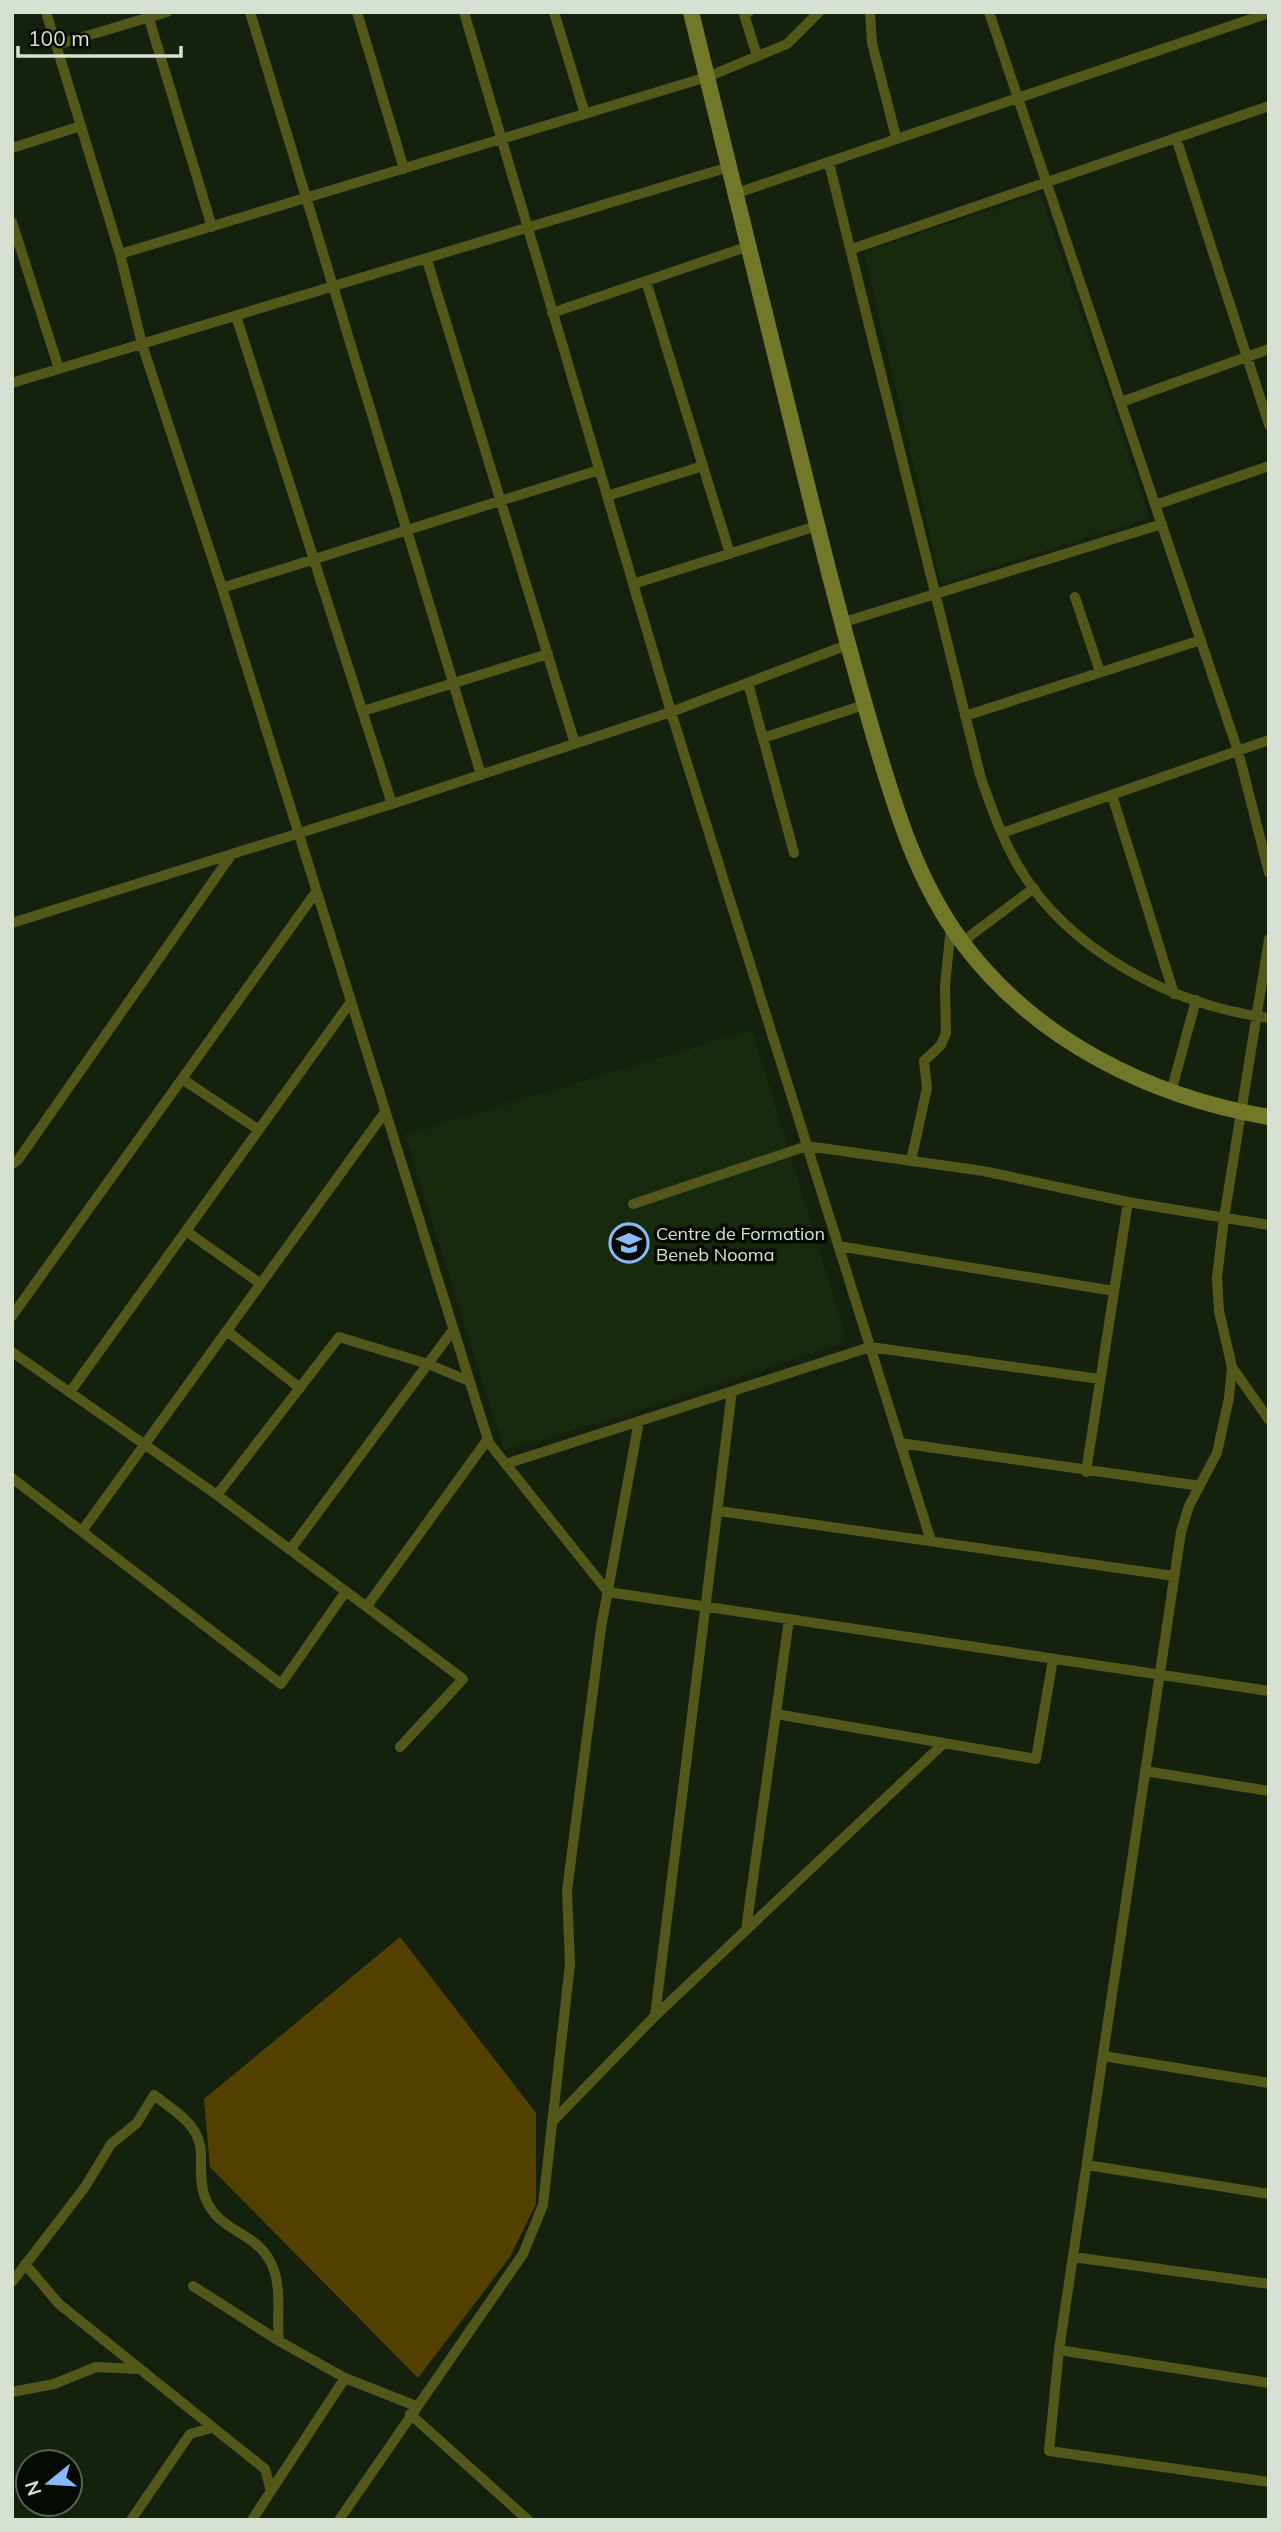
<svg xmlns="http://www.w3.org/2000/svg" width="1281" height="2532" font-family="Mulish,sans-serif">
<rect width="100%" height="100%" fill="#14220d"/>
<path fill="#172a0e" d="M1040,193L1150,518L941,583L864,252Z
M752,1030L845,1335L839,1344L658,1405L504,1450L405,1135Z"/>
<path fill="#544000" d="M400,1937L536,2113V2204L510,2257L418,2378L210,2167L204,2099Z"/>
<g fill="none" stroke-linecap="round" stroke-linejoin="round">
<path stroke="#54571a" stroke-width="10" d="M46,12L120,254L142,344L222,588L489,1443L608,1592L1269,1691
M147,12L212,227
M250,12L481,775
M357,12L404,169
M464,12L671,712L931,1541
M554,12L585,114
M749,12L744,14L757,56
M870,12L872,43L896,137
M989,12L1238,751L1269,873
M56,45L167,12
M1176,138L1269,425
M12,148L81,126
M829,163L980,775C990,805 1001,836 1017,864C1067,951 1172,1005 1269,1018
M737,193L1269,13
M12,222L59,369
M852,249L1269,106
M120,254L707,77L787,44L819,12
M427,260L575,744
M646,281L730,554
M552,313L749,246
M236,316L392,804
M12,383L729,167
M1121,402L1269,349
M607,496L703,466
M1155,505L1269,466
M633,584L817,526
M222,588L599,470
M1075,597L1100,672
M841,623L1162,524
M748,683L794,853
M363,711L548,654
M965,716L1201,640
M763,738L864,705
M1112,795L1174,994
M1002,833L1269,740
M12,923L392,804L671,712L847,645
M1269,939L1224,1218L1217,1278L1219,1311L1232,1367L1229,1398L1217,1453L1189,1506L1181,1532L1059,2350L1049,2451L1269,2482
M962,942L1034,888
M182,1079L259,1130
M1171,1092L1196,1000
M911,1161L927,1088L924,1061L941,1045L946,1033L945,986L951,926
M12,1164L18,1160L232,854
M633,1204L807,1146L983,1171L1128,1202L1269,1225
M186,1231L261,1284
M838,1246L1114,1291
M12,1316L316,892
M227,1331L300,1388
M12,1352L217,1495L463,1679L400,1747
M1232,1367L1269,1420
M70,1392L350,1003
M900,1443L1200,1486
M506,1464L870,1347L1100,1379
M1086,1472L1128,1202
M12,1478L281,1684L346,1591
M217,1495L339,1337L428,1364L469,1381
M719,1511L1174,1576
M82,1531L385,1112
M290,1550L453,1330
M367,1606L488,1439
M776,1714L1036,1759L1053,1659
M1145,1771L1269,1791
M746,1930L789,1619
M655,2016L732,1391
M1103,2056L1269,2083
M552,2122L655,2016L944,1743
M1087,2165L1269,2194
M1073,2257L1269,2284
M25,2264L59,2304L265,2469L271,2491
M12,2282L85,2187L111,2144L137,2123L154,2095C175,2112 201,2124 201,2155C201,2168 200,2185 205,2197C217,2232 256,2231 271,2263C283,2288 276,2315 279,2341
M193,2286L279,2341L345,2378L416,2406
M1059,2350L1269,2383
M12,2392L54,2384L96,2367L138,2369
M410,2414L528,2520
M131,2520L190,2434L211,2428
M252,2520L345,2378
M339,2520L523,2254L543,2205L570,1964L567,1891L601,1628L639,1421"/>
<path stroke="#727729" stroke-width="16" d="M691,12C733,179 774,346 814,513C833,590 853,665 875,740C896,811 917,881 962,942C1035,1040 1150,1097 1269,1117"/>
</g>
<defs>
<g id="school-ring" transform="scale(2.0125)"><circle r="9.5" fill="#050a03" stroke="#8abafc" stroke-width="1.5"/><path d="M0-5L7-2L0 1L-7-2ZM-4 1L0 2.5L4 1V4Q0 6-4 4Z" fill="#8abafc"/></g>
</defs>
<g fill-rule="evenodd">
<use href="#school-ring" x="629" y="1243"/>
</g>
<g text-anchor="middle" dominant-baseline="central" stroke-width="7" stroke-linejoin="round" paint-order="stroke">
<g font-size="18" fill="#d7e1d3" stroke="#050a03" text-anchor="start">
<text x="656" y="1233">Centre de Formation<tspan x="656" dy="21">Beneb Nooma</tspan></text>
</g>
</g>
<rect width="1281" height="2532" fill="none" stroke="#d7e1d3" stroke-width="28"/>
<g transform="translate(49 2483) rotate(252)"><circle r="33" fill="#050a03" stroke="#596056" stroke-width="2"/>
<path d="M0-5L12 26L0 18L-12 26Z" fill="#8abafc"/>
<text y="-10" font-size="19" font-weight="bold" text-anchor="middle" fill="#d7e1d3">N</text>
</g>
<path d="M18 46v10h163v-10" fill="none" stroke="#d7e1d3" stroke-width="3.5"/>
<text x="28" y="46" font-size="21" fill="#d7e1d3" stroke="#050a03" stroke-width="5" paint-order="stroke">100 m</text>
</svg>
